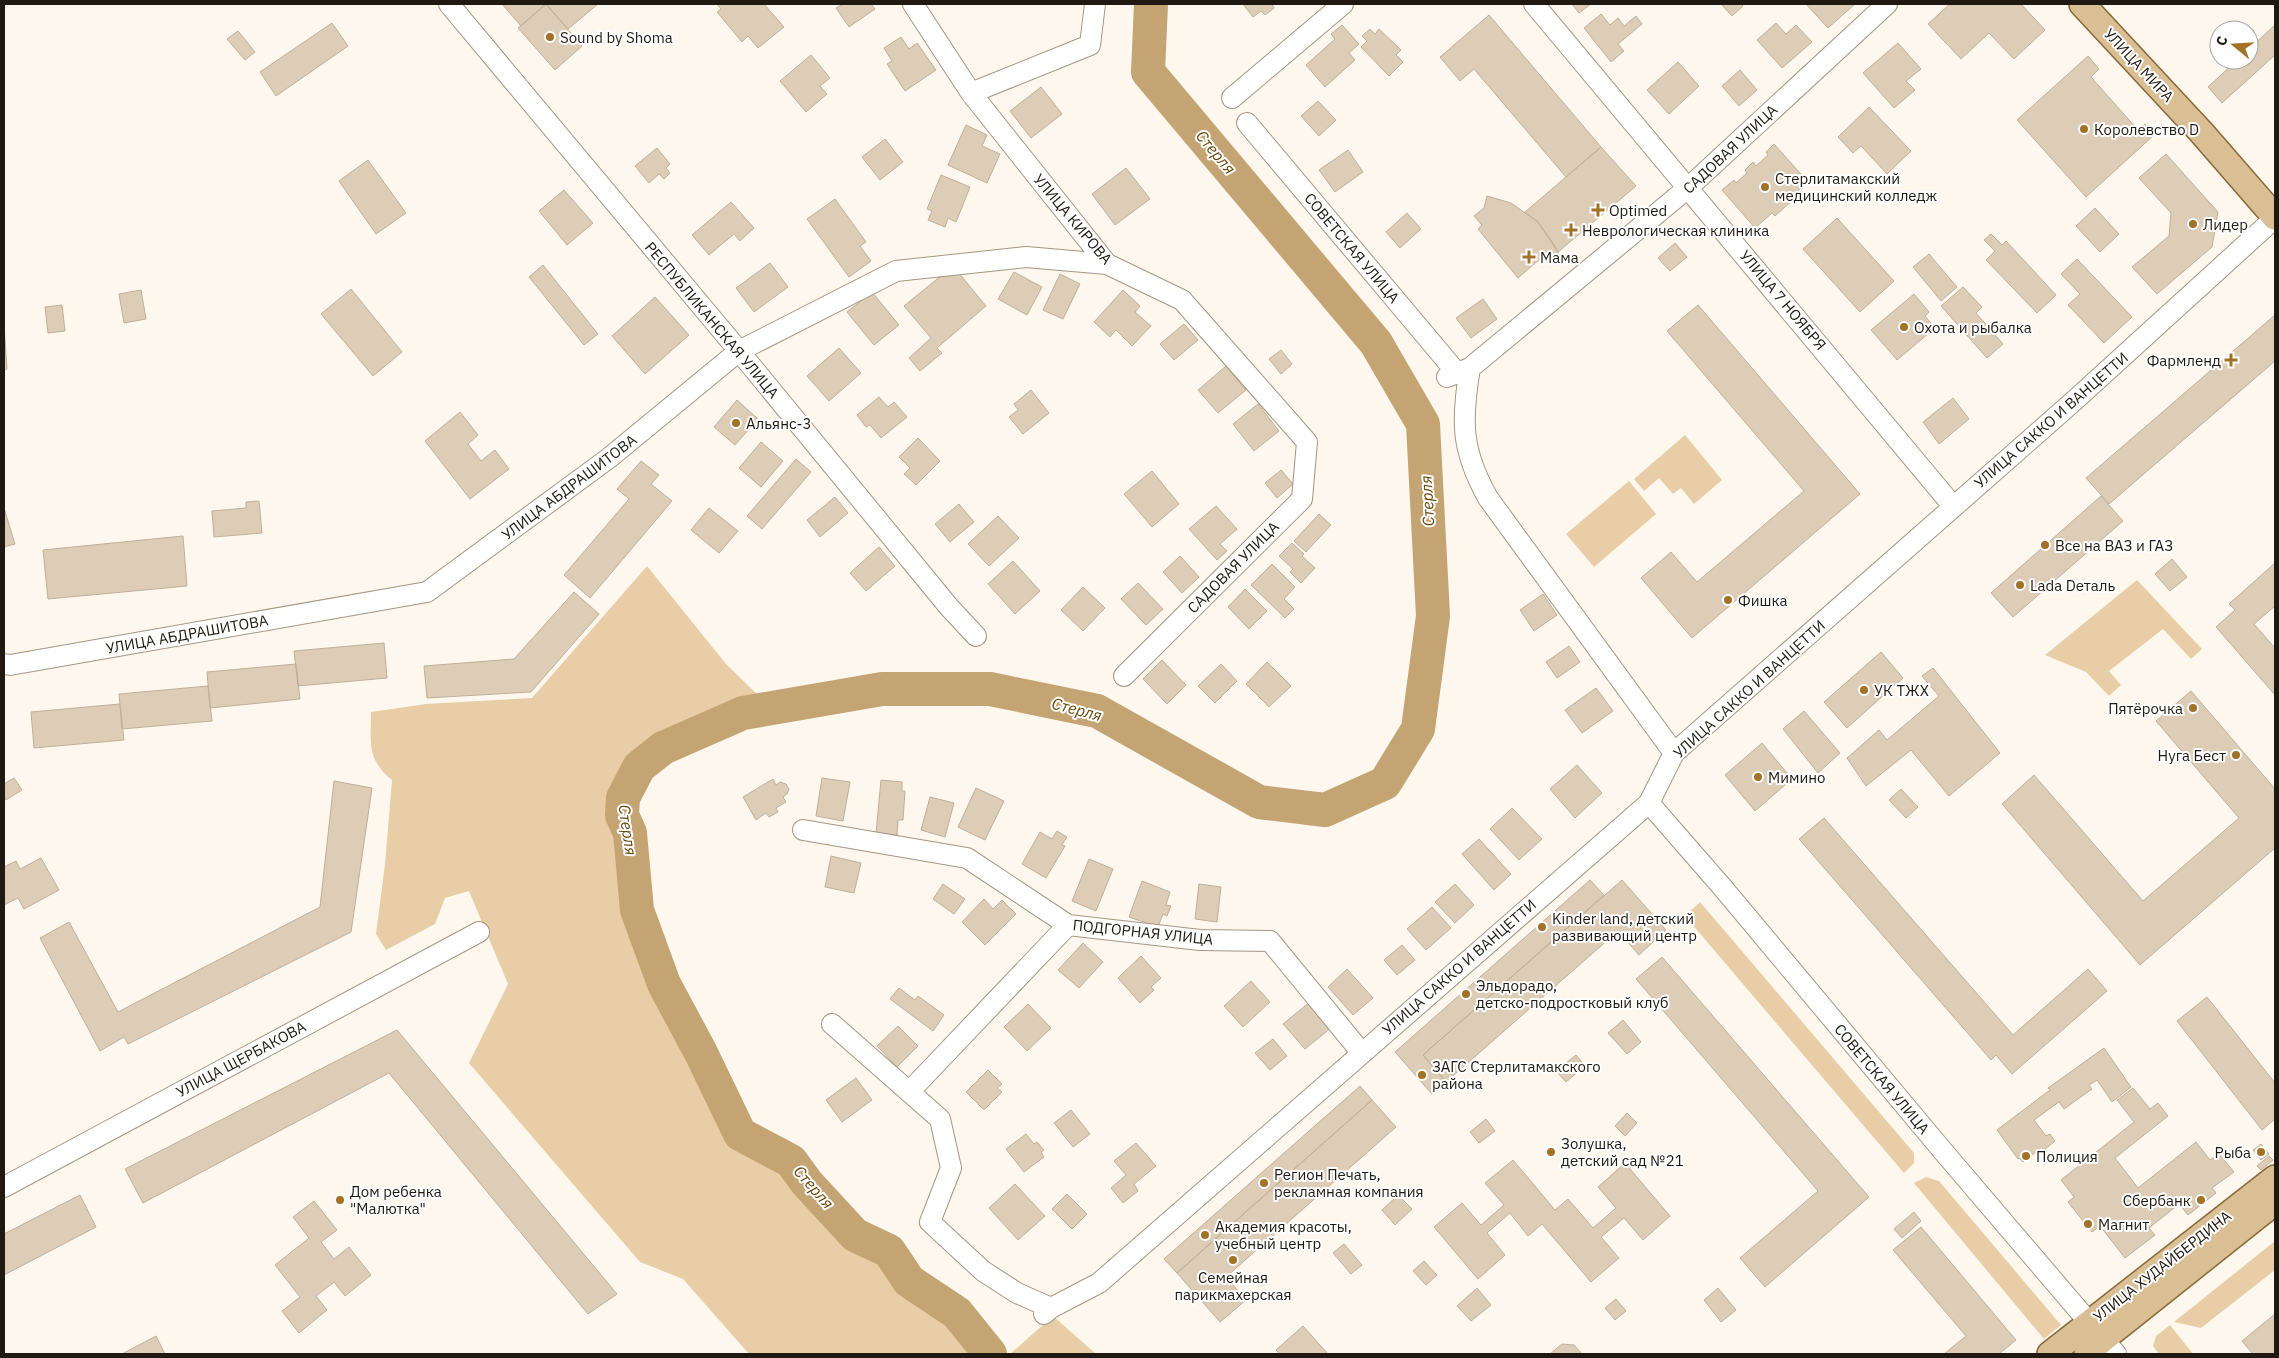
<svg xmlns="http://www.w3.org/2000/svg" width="2279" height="1358" font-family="'IBM Plex Sans',sans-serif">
<rect width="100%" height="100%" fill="#fef7ee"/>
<path fill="#e8cda6" d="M1685,435L1722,480L1694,504L1681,488L1673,494L1659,478L1644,491L1634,479Z
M1629,481L1656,514L1594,567L1566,534Z
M647,566L726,664L760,697L658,739L627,765L611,805L621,842L626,912L646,967L722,1115L731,1141L781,1166L843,1242L880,1260L901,1284L951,1321L979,1354H749L683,1279L640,1262L469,1063L508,984L469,891L445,898L435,924L386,950L376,934L385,864L392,780C366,759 371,741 371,712L426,704L532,698Z
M2137,580L2202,649L2191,659L2163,629L2109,671L2121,685L2109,696L2086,672L2045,655Z
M1700,902L1914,1153V1163L1904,1173L1685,916Z
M1926,1177L1939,1181L2061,1325L2044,1339L1914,1183Z
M2275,1241V1270L2201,1328L2174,1322Z
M1053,1316L1096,1354H1010Z
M2170,1325L2193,1354H2159L2153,1346L2156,1336Z"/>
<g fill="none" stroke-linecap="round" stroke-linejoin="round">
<path stroke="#c5a474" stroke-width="34" d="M990,1354L957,1313L909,1281L889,1251L855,1235L807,1183L791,1161L740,1134L701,1053L664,984L637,910L630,833L622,815L623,798L639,767L663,748L743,713L882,689H990L1097,711L1259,802L1325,810L1385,783L1418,729L1433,616L1423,424L1376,343L1148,72L1151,4"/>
</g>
<path fill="#decdb6" stroke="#c0af99" d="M502,4H546L521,26Z
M546,4L582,46L555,70L518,28Z
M546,4H598L568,29Z
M717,4H764L784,27L758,48L748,36L742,42L717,12L721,9Z
M843,4H871L875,9L849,27L836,8Z
M1243,4H1272L1274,8L1265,15L1261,11L1253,17Z
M1572,4H1591L1579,13Z
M1721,4H1741L1743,6L1732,16Z
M1806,4H1855L1828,28Z
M1950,4H2021L2045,30L2014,59L1989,33L1961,59L1928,24Z
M1601,14L1610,25L1618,18L1624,26L1636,16L1642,24L1618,44L1624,51L1611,62L1584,28Z
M1489,15L1601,147L1566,177L1474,69L1460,81L1440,57Z
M332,23L348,46L276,96L260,72Z
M1776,23L1786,34L1796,25L1812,42L1782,68L1757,40Z
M1342,25L1359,44L1349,53L1355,60L1325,87L1306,65L1335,39L1331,34Z
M2275,25V55L2222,103L2208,87L2237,60H2249V49Z
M1370,29L1375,34L1379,29L1401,50L1396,55L1403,62L1389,76L1361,47L1367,41L1362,36Z
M238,31L255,52L245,60L227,39Z
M901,37L909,49L917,43L936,70L905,91L887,64L892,61L884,48Z
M1898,43L1921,69L1906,81L1915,90L1894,108L1863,73Z
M811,55L830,78L820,86L827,94L806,112L780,81Z
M2088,56L2099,69L2091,77L2138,130L2145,124L2154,135L2086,197L2017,120Z
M1678,62L1699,86L1669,114L1647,90Z
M1740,70L1757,90L1739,106L1722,86Z
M1041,87L1062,114L1031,138L1010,111Z
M1318,101L1336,120L1319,136L1301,116Z
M1869,107L1911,151L1887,174L1861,146L1853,153L1838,137Z
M966,125L987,135L982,146L1000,154L987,183L948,165Z
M885,139L903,162L880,180L862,157Z
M1774,144L1808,182L1792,196L1794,199L1775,216L1772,213L1755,228L1722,190L1734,180L1736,183L1747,173L1745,170L1753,162L1756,166L1768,155L1766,152Z
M1601,147L1636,186L1558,252L1538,222L1525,212Z
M657,148L670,164L666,168L670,173L664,179L659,174L649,183L635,166Z
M1348,150L1363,172L1335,192L1319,170Z
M2166,154L2218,212L2212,247L2157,294L2132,267L2169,236L2171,213L2139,178Z
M368,160L406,213L376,234L339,181Z
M1126,168L1150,199L1115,225L1092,194Z
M941,175L970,187L956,222L948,218L945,227L928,220L932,211L927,209Z
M564,190L593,223L567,245L539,211Z
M1487,196L1511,203L1538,222L1555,246L1562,262L1540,259L1518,278L1478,229L1482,225L1474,216L1484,208Z
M835,199L866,242L860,246L871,261L849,277L807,219Z
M731,202L754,228L740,241L734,234L709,255L692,235Z
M2095,208L2119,234L2100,252L2076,226Z
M1407,213L1421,229L1400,248L1386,232Z
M1837,218L1894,281L1860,312L1803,249Z
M1991,234L2002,245L2006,241L2056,295L2037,313L1986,260L1995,251L1984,240Z
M1675,243L1687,257L1670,271L1658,258Z
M1929,254L1957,287L1941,301L1913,267Z
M2077,259L2132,317L2104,343L2068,305L2080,294L2061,274Z
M770,263L788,287L754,312L736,288Z
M543,265L598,334L584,345L529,277Z
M953,266L986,306L937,348L942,353L920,371L909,358L931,338L904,306Z
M1014,272L1042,287L1027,315L998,299Z
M1060,274L1080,284L1063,319L1043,310Z
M1963,287L1982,307L1976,313L2003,344L1987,358L1941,306Z
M351,289L402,352L373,376L321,314Z
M141,290L146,319L124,323L119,294Z
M1123,290L1140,306L1135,312L1151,326L1132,346L1116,330L1110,337L1094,322Z
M872,292L899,325L874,345L847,312Z
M1914,294L1929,312L1925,316L1935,328L1897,360L1871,330Z
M655,297L689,335L645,374L612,336Z
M1483,299L1497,319L1471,338L1456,318Z
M62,305L65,331L48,333L45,307Z
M1698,305L1860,494L1692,638L1641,578L1671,552L1697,582L1804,491L1667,331Z
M2275,315V361L2109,504L2086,478Z
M1184,324L1198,340L1174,360L1160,344Z
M4,326L7,369L4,370Z
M839,348L861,373L829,401L807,376Z
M1281,350L1292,364L1281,374L1269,359Z
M1226,366L1246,390L1218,413L1198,390Z
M1031,390L1049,413L1023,434L1009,417L1018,410L1014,404Z
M879,397L888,407L894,402L907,417L881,438L870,425L866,427L857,415Z
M1953,398L1969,419L1939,444L1923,422Z
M737,400L758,419L735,445L714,427Z
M1258,404L1279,431L1254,451L1233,424Z
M460,412L478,435L468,444L481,461L495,450L509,469L470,499L425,441Z
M918,438L940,461L916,485L904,474L910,468L899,457Z
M761,442L783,461L761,487L739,468Z
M796,459L811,472L762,529L747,516Z
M641,461L659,475L651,484L672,501L590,598L564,575L629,499L617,489Z
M1281,470L1293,484L1277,498L1265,483Z
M1152,471L1179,504L1152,527L1124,494Z
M2101,496L2123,521L2013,617L1991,593Z
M835,497L848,513L820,537L807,520Z
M259,501L262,533L214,537L212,511L246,508V502Z
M959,504L974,522L950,542L935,524Z
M1216,506L1237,529L1220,544L1227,551L1217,560L1189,529Z
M4,508L15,544L4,547Z
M709,508L738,531L719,553L691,530Z
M1319,514L1331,525L1306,552L1294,541Z
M998,516L1019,538L989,566L968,544Z
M183,536L187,586L48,599L43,550Z
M1292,543L1304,554L1302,556L1315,568L1301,583L1290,572L1293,569L1279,556Z
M879,547L895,566L866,591L850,573Z
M1180,556L1199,577L1182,593L1163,572Z
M2172,559L2187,577L2170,591L2155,574Z
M1013,561L1040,591L1015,614L988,584Z
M2275,563V606L2254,624L2275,648V695L2216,627L2235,610L2229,604Z
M1272,564L1295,587L1284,599L1294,609L1285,618L1251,585Z
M1138,583L1163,609L1146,625L1121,599Z
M1083,587L1105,608L1083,631L1061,610Z
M1245,589L1267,611L1249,629L1228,607Z
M574,592L599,614L531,692L427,698L424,666L514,659Z
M1543,594L1557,615L1534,631L1520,610Z
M384,643L387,678L298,686L294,651Z
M1569,646L1580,662L1557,678L1546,662Z
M1881,652L1903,678L1847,728L1824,702Z
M1162,660L1186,685L1167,704L1143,679Z
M1267,662L1291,686L1269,707L1246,684Z
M296,664L300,699L210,708L207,672Z
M1221,664L1237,681L1215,703L1198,686Z
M1933,668L2000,753L1949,796L1911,750L1866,786L1847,758L1879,730L1887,740L1939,696L1922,676Z
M208,686L212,721L122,729L119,694Z
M1596,688L1613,711L1582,733L1565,710Z
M2191,691L2275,789V848L2140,965L2002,804L2034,775L2143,901L2239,818L2156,721Z
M120,704L124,740L34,748L31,712Z
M1804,711L1840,753L1818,773L1783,729Z
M1762,743L1792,779L1755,811L1725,775Z
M1577,765L1602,793L1575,818L1550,789Z
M14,778L22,790L6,800L4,796V784Z
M822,778L850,782L843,821L816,816Z
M773,779L776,785L780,782L786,784L789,789L787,794L783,797L786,802L776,808L778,812L769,817L766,813L756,820L743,797Z
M881,780L902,782V791H905L903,820H898L897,835L876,833Z
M334,781L372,788L351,932L128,1044L124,1037L100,1051L40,938L69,922L118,1012L320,907Z
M976,788L1004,801L985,840L958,827Z
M1901,789L1918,807L1906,818L1889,800Z
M930,797L954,803L945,837L921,830Z
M1512,808L1542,839L1519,860L1490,829Z
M1824,818L2013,1035L2088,969L2107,991L2012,1074L1996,1055L1991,1060L1799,839Z
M1057,831L1067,837L1062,845L1065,846L1046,878L1022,864L1040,832L1052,839Z
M1479,839L1511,874L1494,890L1462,854Z
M831,856L861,863L854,893L825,887Z
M41,858L59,890L24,909L18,898L4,905V867L16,861L20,869Z
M1089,859L1113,869L1096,911L1072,901Z
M1590,880L1604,895L1423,1055L1446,1082L1432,1094L1395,1052Z
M1622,880L1666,930L1639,955L1618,931L1446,1082L1423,1055Z
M1142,881L1170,892L1166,905L1171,906L1167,916L1163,914L1158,927L1129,917Z
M943,884L965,899L954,914L933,899Z
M1199,884L1221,887L1217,922L1195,919Z
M1455,884L1474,905L1455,923L1435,902Z
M984,899L993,909L1002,900L1016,914L985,945L962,922Z
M1432,907L1451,928L1426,950L1407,929Z
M1083,943L1103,962L1079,988L1058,970Z
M1402,945L1415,960L1397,975L1384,960Z
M1141,956L1161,978L1151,987L1154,990L1140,1003L1118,978Z
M1662,957L1869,1197L1765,1287L1740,1258L1818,1191L1636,979Z
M1347,969L1373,998L1353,1015L1328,987Z
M1251,981L1270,1002L1243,1027L1224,1006Z
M899,988L915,1000L918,996L944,1015L933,1031L890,999Z
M2207,997L2275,1083V1119L2262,1130L2177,1021Z
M1311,1001L1332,1027L1305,1049L1283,1024Z
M1028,1004L1051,1028L1027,1051L1004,1027Z
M1623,1020L1641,1042L1627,1054L1608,1033Z
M898,1026L918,1046L897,1067L877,1046Z
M397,1030L617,1294L588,1314L389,1073L143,1203L125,1169Z
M1273,1039L1287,1056L1270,1070L1255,1053Z
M2104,1048L2131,1087L2112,1102L2097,1080L2089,1085L2092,1089L2064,1109L2059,1102L2034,1120L2046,1136L2050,1134L2055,1141L2038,1155L2036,1152L2023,1162L2019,1158L2018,1159L1997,1130L2050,1090L2048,1088Z
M1576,1055L1585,1066L1566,1082L1556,1071Z
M988,1070L1002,1084L997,1088L1002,1092L984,1110L966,1092Z
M856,1078L872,1100L842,1122L826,1100Z
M1360,1086L1372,1100L1177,1273L1164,1259Z
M2133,1088L2150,1109L2158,1103L2168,1116L2115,1158L2138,1188L2196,1142L2210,1160L2219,1154L2234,1172L2212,1188L2216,1193L2188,1215L2179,1204L2149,1228L2155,1235L2125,1258L2100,1226L2092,1232L2068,1202L2074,1197L2061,1180L2134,1122L2117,1100Z
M1372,1100L1396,1127L1226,1277L1246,1300L1220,1322L1177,1273Z
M1071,1110L1090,1134L1073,1147L1054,1123Z
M1627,1113L1637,1123L1625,1136L1615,1126Z
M1486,1119L1495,1131L1479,1143L1470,1132Z
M1026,1134L1034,1144L1037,1142L1044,1150L1041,1152L1044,1157L1024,1172L1006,1149Z
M1136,1143L1156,1166L1134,1184L1138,1191L1123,1203L1111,1188L1126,1175L1114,1161Z
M2261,1144L2269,1154L2261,1160L2253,1150Z
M2269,1156L2273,1160L2261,1170L2257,1166Z
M1513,1160L1555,1210L1568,1199L1593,1228L1616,1208L1598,1187L1625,1163L1670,1216L1643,1240L1624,1218L1601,1237L1619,1258L1591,1282L1542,1224L1528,1236L1510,1213L1487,1233L1505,1255L1478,1279L1434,1227L1462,1203L1481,1225L1504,1205L1485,1183Z
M1015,1184L1045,1216L1018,1240L989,1208Z
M1067,1194L1087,1214L1072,1229L1052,1209Z
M80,1195L96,1227L4,1275V1234Z
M1398,1195L1412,1209L1395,1225L1382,1210Z
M314,1201L337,1230L321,1242L334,1259L349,1247L371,1275L345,1296L334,1282L316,1296L327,1310L299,1333L282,1311L300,1297L275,1265L309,1238L293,1217Z
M1914,1212L1921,1221L1902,1238L1894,1229Z
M1921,1227L2016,1340L1999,1354H1944L1966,1336L1893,1250Z
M1344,1244L1362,1265L1351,1274L1333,1253Z
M1424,1261L1437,1275L1426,1285L1413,1271Z
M1477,1288L1491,1305L1471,1321L1457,1306Z
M1718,1288L1736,1310L1721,1322L1704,1300Z
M1616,1299L1626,1311L1615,1320L1605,1308Z
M2275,1314V1354H2253L2242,1341Z
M1303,1326L1328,1354H1280L1276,1350Z
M156,1336L165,1354H122Z
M1562,1344L1574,1345L1582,1354H1550Z"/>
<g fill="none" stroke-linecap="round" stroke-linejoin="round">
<g stroke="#a69681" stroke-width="22">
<path id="minor" d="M449,4L739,351L949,607L976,636
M913,4L971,93L1107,264L1182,300L1307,442L1302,499L1124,676
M1534,4L1953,506
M971,93L1090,45L1095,4
M1232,98L1343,4
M1247,123L1457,373
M1470,368C1461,421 1461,450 1488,498L1674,753
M1447,377L1470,368L1689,187L1887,4
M4,664L10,665L427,592L609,458L739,351L896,271L1026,257L1107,264
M1649,803L1723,888L1942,1150L2116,1354
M803,830L967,858L1068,925L1200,940L1270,941L1361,1052
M832,1024L940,1119L951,1168L930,1222L983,1271L1017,1293L1051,1308
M909,1092L1068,925
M4,1187L479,932
M1044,1314L1051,1308L1099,1283L1649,803L1674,753L2075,400L2275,218"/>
</g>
<g stroke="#896837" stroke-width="28">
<path id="major" d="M2082,4L2202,133L2275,217
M2050,1354L2275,1178
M2087,1354L2103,1339L2275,1202"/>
</g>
<use href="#minor" stroke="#fff" stroke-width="20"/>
<use href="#major" stroke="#dabe94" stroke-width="25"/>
</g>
<g fill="#a27326" stroke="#fff" stroke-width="2">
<circle cx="550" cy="37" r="5"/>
<circle cx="2084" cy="129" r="5"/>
<circle cx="1765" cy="187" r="5"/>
<path d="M1595.5 202.5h5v5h5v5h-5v5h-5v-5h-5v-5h5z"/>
<circle cx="2193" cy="224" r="5"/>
<path d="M1568.5 222.5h5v5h5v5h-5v5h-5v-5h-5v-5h5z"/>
<path d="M1526.5 249.5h5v5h5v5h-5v5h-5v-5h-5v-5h5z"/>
<circle cx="1904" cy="327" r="5"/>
<path d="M2228.5 352.5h5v5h5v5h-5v5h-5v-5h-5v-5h5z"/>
<circle cx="736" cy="423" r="5"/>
<circle cx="2045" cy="545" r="5"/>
<circle cx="2020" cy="585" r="5"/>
<circle cx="1728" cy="600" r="5"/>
<circle cx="1864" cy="690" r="5"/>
<circle cx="2193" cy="708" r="5"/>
<circle cx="2236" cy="755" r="5"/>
<circle cx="1758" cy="777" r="5"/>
<circle cx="1542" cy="927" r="5"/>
<circle cx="1466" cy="994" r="5"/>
<circle cx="1422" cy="1075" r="5"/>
<circle cx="1551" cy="1152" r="5"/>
<circle cx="2261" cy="1152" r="5"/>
<circle cx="2026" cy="1156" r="5"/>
<circle cx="1264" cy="1183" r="5"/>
<circle cx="340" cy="1200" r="5"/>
<circle cx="2201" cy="1200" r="5"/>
<circle cx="2088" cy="1224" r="5"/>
<circle cx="1205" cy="1235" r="5"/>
<circle cx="1233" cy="1260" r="5"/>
</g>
<g text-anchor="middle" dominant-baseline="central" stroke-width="4" stroke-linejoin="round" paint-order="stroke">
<g font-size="15" fill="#1f1911" stroke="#fff" text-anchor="start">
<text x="560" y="37">Sound by Shoma</text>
<text x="2094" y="129">Королевство D</text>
<text x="1775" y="178">Стерлитамакский<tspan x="1775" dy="17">медицинский колледж</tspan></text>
<text x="1609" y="210">Optimed</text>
<text x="2203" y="224">Лидер</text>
<text x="1582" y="230">Неврологическая клиника</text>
<text x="1540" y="257">Мама</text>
<text x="1914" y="327">Охота и рыбалка</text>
<text x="2221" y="360" text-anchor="end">Фармленд</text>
<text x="746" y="423">Альянс-3</text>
<text x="2055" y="545">Все на ВАЗ и ГАЗ</text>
<text x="2030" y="585">Lada Dеталь</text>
<text x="1738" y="600">Фишка</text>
<text x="1874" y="690">УК ТЖХ</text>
<text x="2183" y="708" text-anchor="end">Пятёрочка</text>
<text x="2226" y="755" text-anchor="end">Нуга Бест</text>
<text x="1768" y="777">Мимино</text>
<text x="1552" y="918">Kinder land, детский<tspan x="1552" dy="17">развивающий центр</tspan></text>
<text x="1476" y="985">Эльдорадо,<tspan x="1476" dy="17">детско-подростковый клуб</tspan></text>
<text x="1432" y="1066">ЗАГС Стерлитамакского<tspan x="1432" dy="17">района</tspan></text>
<text x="1561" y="1143">Золушка,<tspan x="1561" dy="17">детский сад №21</tspan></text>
<text x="2251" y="1152" text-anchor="end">Рыба</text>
<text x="2036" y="1156">Полиция</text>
<text x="1274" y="1174">Регион Печать,<tspan x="1274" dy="17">рекламная компания</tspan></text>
<text x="350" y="1191">Дом ребенка<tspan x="350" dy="17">"Малютка"</tspan></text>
<text x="2191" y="1200" text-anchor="end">Сбербанк</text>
<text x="2098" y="1224">Магнит</text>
<text x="1215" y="1226">Академия красоты,<tspan x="1215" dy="17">учебный центр</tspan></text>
<text x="1233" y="1277" text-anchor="middle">Семейная<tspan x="1233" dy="17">парикмахерская</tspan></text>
</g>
<g font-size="15" fill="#1f1911" stroke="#fff">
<text transform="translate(2139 65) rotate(47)">УЛИЦА МИРА</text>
<text transform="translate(1730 149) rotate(-43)">САДОВАЯ УЛИЦА</text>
<text transform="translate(1073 219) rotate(50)">УЛИЦА КИРОВА</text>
<text transform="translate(1352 248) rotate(50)">СОВЕТСКАЯ УЛИЦА</text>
<text transform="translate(1783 300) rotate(50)">УЛИЦА 7 НОЯБРЯ</text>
<text transform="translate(712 320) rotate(50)">РЕСПУБЛИКАНСКАЯ УЛИЦА</text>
<text transform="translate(2051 420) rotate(-41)">УЛИЦА САККО И ВАНЦЕТТИ</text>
<text transform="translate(569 487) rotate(-37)">УЛИЦА АБДРАШИТОВА</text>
<text transform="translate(1233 567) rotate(-45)">САДОВАЯ УЛИЦА</text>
<text transform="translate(187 634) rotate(-10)">УЛИЦА АБДРАШИТОВА</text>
<text transform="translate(1749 689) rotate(-42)">УЛИЦА САККО И ВАНЦЕТТИ</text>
<text transform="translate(1143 932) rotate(6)">ПОДГОРНАЯ УЛИЦА</text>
<text transform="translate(1459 967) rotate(-41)">УЛИЦА САККО И ВАНЦЕТТИ</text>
<text transform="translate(241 1059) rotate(-28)">УЛИЦА ЩЕРБАКОВА</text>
<text transform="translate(1882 1079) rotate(50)">СОВЕТСКАЯ УЛИЦА</text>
<text transform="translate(2162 1266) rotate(-38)">УЛИЦА ХУДАЙБЕРДИНА</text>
</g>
<g font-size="16" font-style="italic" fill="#674609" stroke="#fff">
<text transform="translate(1216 152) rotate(50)">Стерля</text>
<text transform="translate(1427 501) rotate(-93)">Стерля</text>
<text transform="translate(1077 709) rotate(15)">Стерля</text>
<text transform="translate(628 830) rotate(82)">Стерля</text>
<text transform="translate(814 1187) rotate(49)">Стерля</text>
</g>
</g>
<rect width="2279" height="1358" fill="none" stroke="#1f1911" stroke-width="10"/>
<g transform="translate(2234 45) rotate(288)"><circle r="24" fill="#ffffff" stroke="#a5a3a0"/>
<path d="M0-4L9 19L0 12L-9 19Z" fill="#a27326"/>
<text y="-8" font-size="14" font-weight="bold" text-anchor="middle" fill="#1f1911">С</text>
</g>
</svg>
